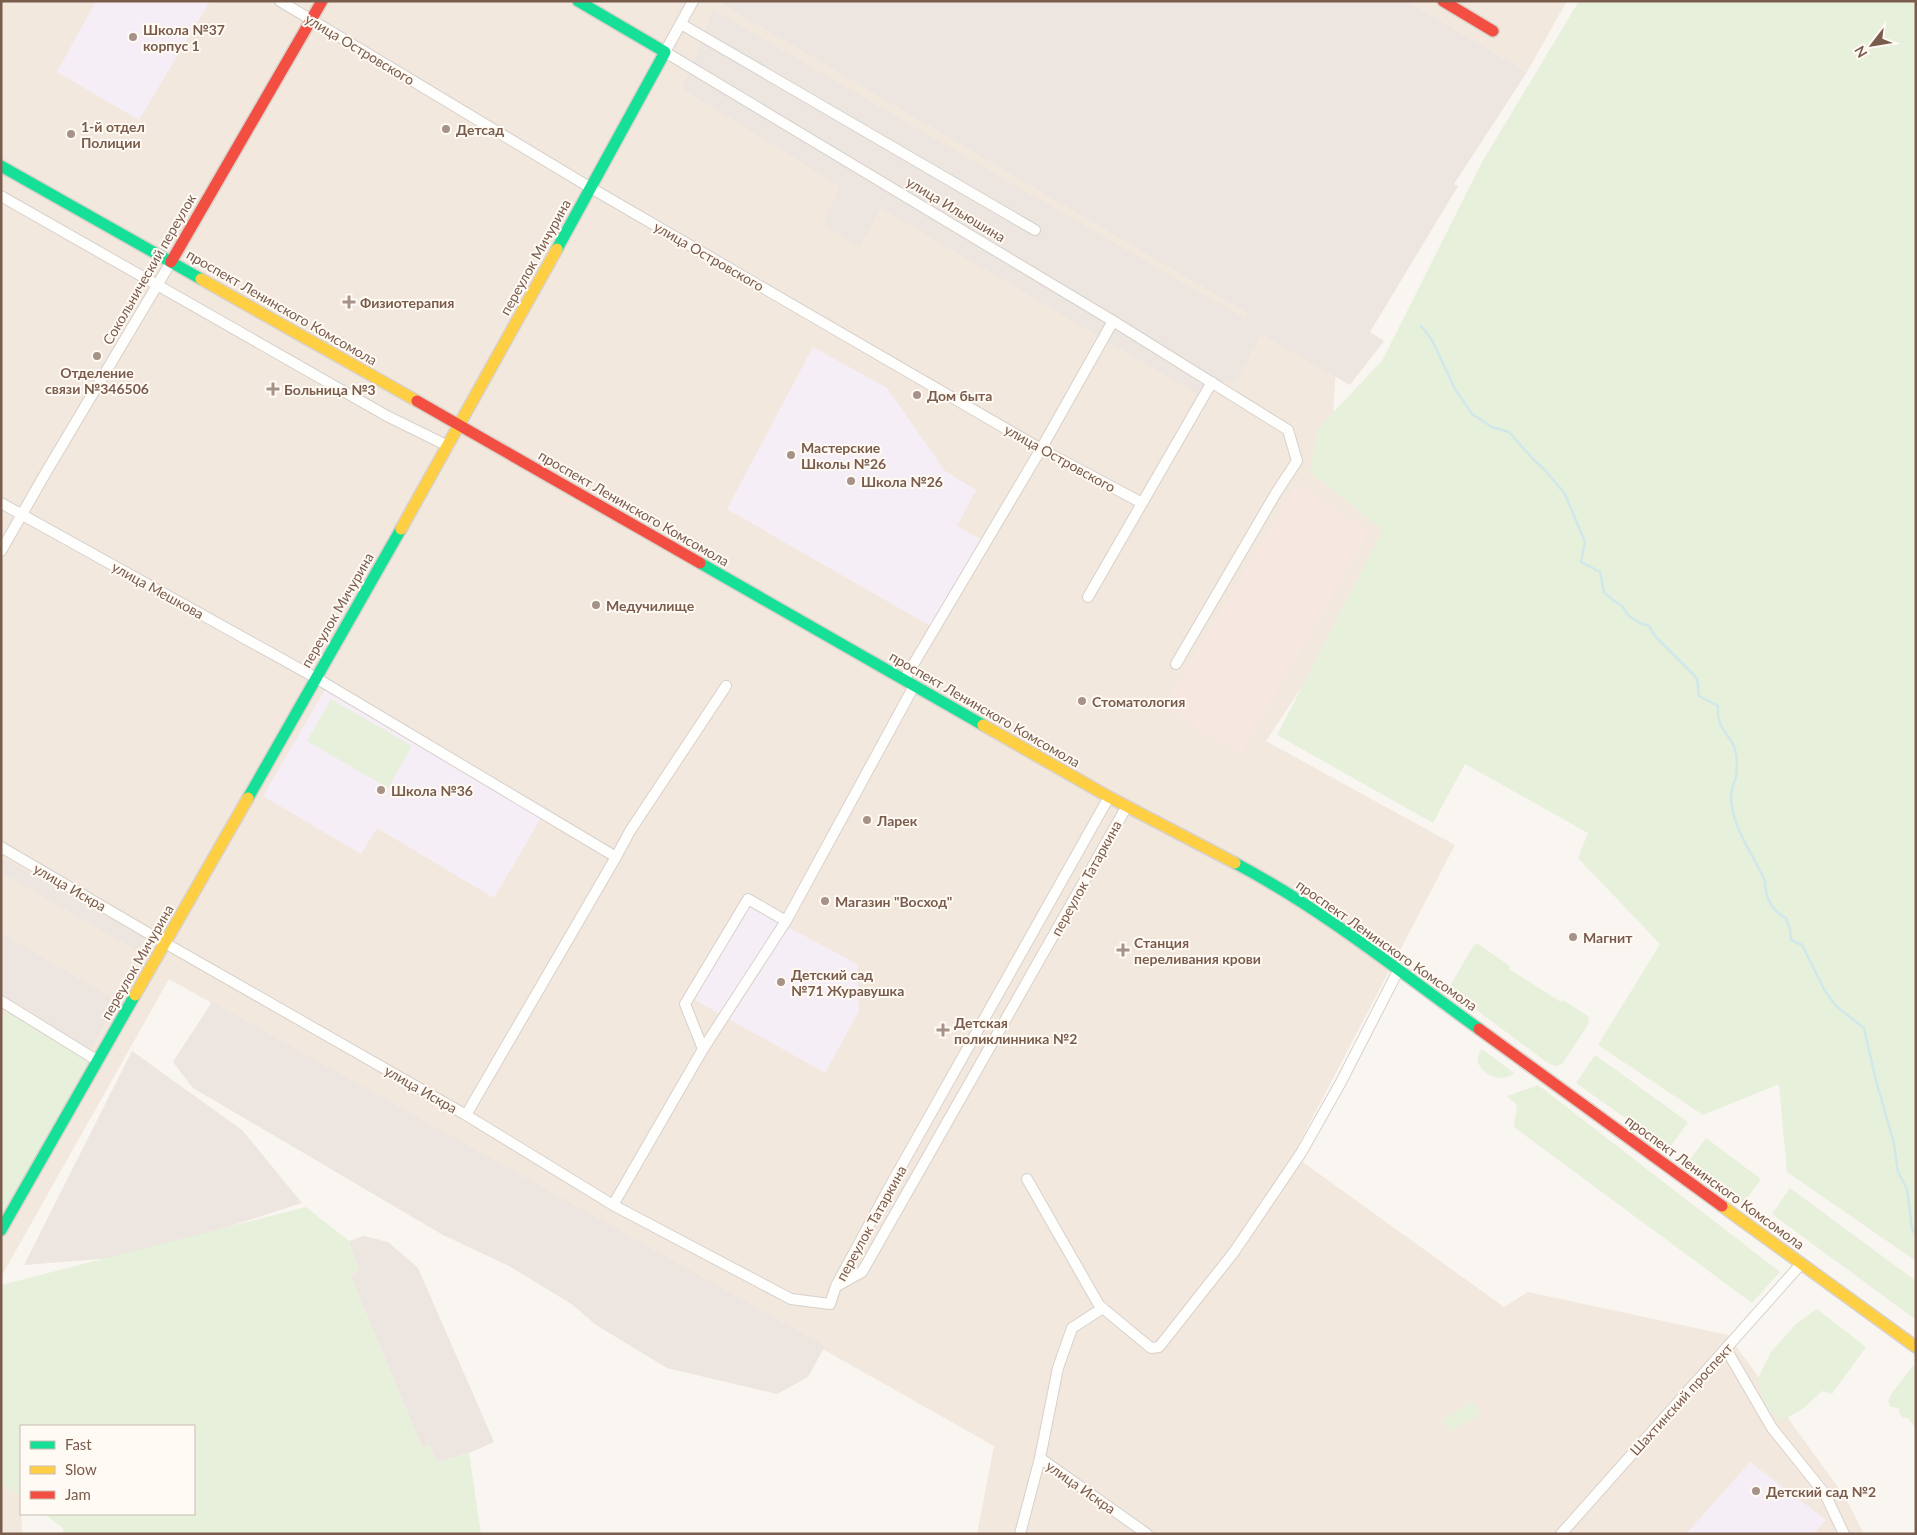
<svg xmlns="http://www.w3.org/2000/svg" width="1917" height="1535" font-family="Lato,sans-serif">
<rect width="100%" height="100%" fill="#f9f5f0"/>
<path fill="#f2e8de" d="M1,1H717L1336,366L1329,483L1406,530L1266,741L1455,845L1293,1155L1504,1307L1528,1292L1728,1335L1845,1497L1864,1534H977L994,1446L169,979L1,1277Z
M1407,1H1567L1527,72Z
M1,1482L21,1497L22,1534H1Z"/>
<path fill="#f6e8e1" d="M1297,484L1369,532L1241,753L1163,707Z"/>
<path fill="#ede5e0" d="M717,1H1407L1527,72L1454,184L1458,186L1370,332L1384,341L1350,385L1261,334L1235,383L1213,380L1204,398L881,208L859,247L824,224L840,186L683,89L713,10L1245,319L1248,314Z
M1,857L144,938L137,950L1,873Z
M1,933L117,1001L91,1049L1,993Z
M212,1002L825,1346L808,1377L777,1394L667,1368L596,1325L573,1305L509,1266L443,1235L193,1088L173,1062Z
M132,1051L242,1130L302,1203L137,1256L24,1265Z
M364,1236L388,1242L418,1268L494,1442L469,1453L437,1462L422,1447L350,1275L359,1270L349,1241Z"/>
<path fill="#f6eef6" d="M96,1H210L139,120L57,72Z
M813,347L887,388L945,471L976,490L957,526L982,540L932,627L727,509Z
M325,690L541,818L494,898L377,828L361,854L263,796Z
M747,905L857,964L859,1011L825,1073L695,1000Z
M1750,1462L1826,1520L1814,1534H1686Z"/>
<path fill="#e7f0db" d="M1579,1H1916V1261L1787,1172L1779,1084L1703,1115L1598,1045L1660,944L1578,858L1588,833L1465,764L1433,823L1277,735L1383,530L1310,472L1318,428L1382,361L1482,162Z
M331,699L412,746L388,788L307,741Z
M1477,943L1510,966L1509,969L1561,1002L1563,1000L1588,1016L1589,1023L1562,1064L1556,1066L1548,1063L1451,991V984L1474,945Z
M7,1011L93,1062L1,1221V1020Z
M1482,1049L1514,1073C1500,1087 1466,1067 1482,1049Z
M1595,1055L1688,1122L1669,1149L1576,1083Z
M1538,1085L1780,1272L1752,1303L1514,1127L1517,1105L1507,1096Z
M1706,1138L1761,1179L1742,1205L1687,1164Z
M1790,1188L1916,1281V1320L1772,1214Z
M306,1207L349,1241L359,1270L350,1275L422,1447L429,1444L437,1462L469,1453L481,1534H64L63,1528L44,1514H194V1426H21V1497L1,1482V1285Z
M1817,1309L1866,1347L1832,1394L1822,1391L1804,1408L1781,1421L1763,1406L1758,1378L1771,1352L1796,1324Z
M1913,1366L1916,1367V1429L1908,1418L1902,1417L1899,1413V1408L1891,1407L1888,1402L1891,1394Z
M1473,1401L1480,1414L1450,1432L1442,1420Z"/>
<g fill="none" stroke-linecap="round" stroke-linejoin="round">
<path stroke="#d0e8ea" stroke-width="2.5" d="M1421,326L1432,340L1455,389L1472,414L1492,427L1509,432L1534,460L1545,470L1565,494L1585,542L1581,562L1600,572L1604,592L1614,601L1621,605L1628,615L1638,622L1649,626L1655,636L1693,674L1697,679L1699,696L1718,706C1716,733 1733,733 1736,754C1737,761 1737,771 1736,777C1734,783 1731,790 1731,796C1731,826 1753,854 1765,881C1765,898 1771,910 1786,918L1790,929L1791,940L1802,945L1825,991L1837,1007L1864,1028L1876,1081L1894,1143L1898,1172L1907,1189L1912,1229L1916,1235"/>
<g stroke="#d7d1cb" stroke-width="12">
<path id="street" d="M280,1L591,188L1041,449L1142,503
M693,1L665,52L1113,321L1288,430L1297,461L1276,493L1176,664
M681,24L1035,230
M1,196L387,416L448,446
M1,503L316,678L616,857L466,1115
M1,551L45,474L171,262
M1088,597L1212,382
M904,680L1041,449L1113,321
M1,847L165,943L466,1115L613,1205L791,1299L830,1304L836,1286L889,1188L1109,797
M616,857L630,831L726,686
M1,1001L98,1061
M703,1049L786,921
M1027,1179L1099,1305L1151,1348L1159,1347L1234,1252L1301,1153L1341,1082L1399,969
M613,1205L703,1049L685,1004L748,899L786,921L914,686
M837,1286L862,1272L1127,806
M1726,1349L1772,1428L1825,1494L1844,1534
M1040,1458L1147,1534
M1020,1534L1040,1458L1058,1368L1072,1328L1103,1308
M1561,1534L1801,1264"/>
</g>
<g stroke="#d9d2cb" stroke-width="14">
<path id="fast" d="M1,166L201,279
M557,249L665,52L578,1
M700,563L983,725
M248,798L401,529
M1235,863C1322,909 1399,971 1479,1029
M1,1230L135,995"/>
</g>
<g stroke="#d9d2cb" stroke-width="14">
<path id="slow" d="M201,279L417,401
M401,529L557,249
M983,725L1109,797L1235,863
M135,995L248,798
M1722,1206L1916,1347"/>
</g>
<g stroke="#d9d2cb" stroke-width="14">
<path id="jam" d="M1443,1L1493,31
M171,262L322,1
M417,401L700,563
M1479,1029L1722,1206"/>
</g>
<use href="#street" stroke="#fefefd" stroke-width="10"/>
<use href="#fast" stroke="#16e098" stroke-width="11"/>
<use href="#slow" stroke="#ffcf43" stroke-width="11"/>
<use href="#jam" stroke="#f24e42" stroke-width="11"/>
</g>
<g fill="#a69286" stroke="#fffaf3" stroke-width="2">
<circle cx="133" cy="37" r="5"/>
<circle cx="446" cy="129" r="5"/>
<circle cx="71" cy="134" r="5"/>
<path d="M346.5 294.5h5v5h5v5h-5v5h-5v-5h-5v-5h5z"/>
<circle cx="97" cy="356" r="5"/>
<path d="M270.5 381.5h5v5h5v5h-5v5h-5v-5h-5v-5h5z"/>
<circle cx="917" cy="395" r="5"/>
<circle cx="791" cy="455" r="5"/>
<circle cx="851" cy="481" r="5"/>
<circle cx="596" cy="605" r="5"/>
<circle cx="1082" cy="701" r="5"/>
<circle cx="381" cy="790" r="5"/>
<circle cx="867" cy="820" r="5"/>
<circle cx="825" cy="901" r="5"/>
<circle cx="1573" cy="937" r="5"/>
<path d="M1120.5 942.5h5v5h5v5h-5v5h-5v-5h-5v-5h5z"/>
<circle cx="781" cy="982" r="5"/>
<path d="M940.5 1022.5h5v5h5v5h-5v5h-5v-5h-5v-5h5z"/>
<circle cx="1756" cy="1491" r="5"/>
</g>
<g text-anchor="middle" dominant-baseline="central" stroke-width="4" stroke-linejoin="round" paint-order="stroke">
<g font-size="14" font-weight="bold" fill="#7a5c4d" stroke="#fffaf3" text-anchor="start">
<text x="143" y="29">Школа №37<tspan x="143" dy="16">корпус 1</tspan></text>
<text x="81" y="126">1-й отдел<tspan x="81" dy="16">Полиции</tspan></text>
<text x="456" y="129">Детсад</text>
<text x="360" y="302">Физиотерапия</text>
<text x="97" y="372" text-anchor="middle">Отделение<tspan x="97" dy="16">связи №346506</tspan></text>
<text x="284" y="389">Больница №3</text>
<text x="927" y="395">Дом быта</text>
<text x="801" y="447">Мастерские<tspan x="801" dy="16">Школы №26</tspan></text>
<text x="861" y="481">Школа №26</text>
<text x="606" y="605">Медучилище</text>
<text x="1092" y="701">Стоматология</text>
<text x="391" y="790">Школа №36</text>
<text x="877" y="820">Ларек</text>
<text x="835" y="901">Магазин "Восход"</text>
<text x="1583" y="937">Магнит</text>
<text x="1134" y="942">Станция<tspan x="1134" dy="16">переливания крови</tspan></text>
<text x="791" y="974">Детский сад<tspan x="791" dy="16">№71 Журавушка</tspan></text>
<text x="954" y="1022">Детская<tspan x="954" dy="16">поликлинника №2</tspan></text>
<text x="1766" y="1491">Детский сад №2</text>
</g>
<g font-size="14" fill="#7a5c4d" stroke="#fffaf3">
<text transform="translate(360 49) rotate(31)">улица Островского</text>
<text transform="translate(956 209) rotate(31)">улица Ильюшина</text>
<text transform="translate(709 256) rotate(30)">улица Островского</text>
<text transform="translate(535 257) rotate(-61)">переулок Мичурина</text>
<text transform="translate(149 269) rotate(-60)">Сокольнический переулок</text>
<text transform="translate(282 307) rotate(30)">проспект Ленинского Комсомола</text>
<text transform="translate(1060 458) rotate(29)">улица Островского</text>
<text transform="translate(634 508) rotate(30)">проспект Ленинского Комсомола</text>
<text transform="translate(158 590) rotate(29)">улица Мешкова</text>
<text transform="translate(337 610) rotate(-60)">переулок Мичурина</text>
<text transform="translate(985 709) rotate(30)">проспект Ленинского Комсомола</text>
<text transform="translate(1086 878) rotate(-61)">переулок Татаркина</text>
<text transform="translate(70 887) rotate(30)">улица Искра</text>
<text transform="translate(1387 945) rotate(35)">проспект Ленинского Комсомола</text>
<text transform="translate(137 962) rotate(-60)">переулок Мичурина</text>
<text transform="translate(421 1089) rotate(30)">улица Искра</text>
<text transform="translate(1715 1182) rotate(36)">проспект Ленинского Комсомола</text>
<text transform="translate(871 1223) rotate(-61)">переулок Татаркина</text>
<text transform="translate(1681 1399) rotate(-48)">Шахтинский проспект</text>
<text transform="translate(1081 1487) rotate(35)">улица Искра</text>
</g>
</g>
<rect width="1917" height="1535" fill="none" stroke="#7a5c4d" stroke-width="5"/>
<rect x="20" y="1425" width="175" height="90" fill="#fffaf3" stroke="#cabbb1"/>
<rect x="30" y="1441" width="25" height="8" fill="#16e098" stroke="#cabbb1"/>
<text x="65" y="1450" font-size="15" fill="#7a5c4d">Fast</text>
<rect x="30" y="1466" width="25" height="8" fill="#ffcf43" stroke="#cabbb1"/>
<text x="65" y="1475" font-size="15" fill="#7a5c4d">Slow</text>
<rect x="30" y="1491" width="25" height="8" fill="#f24e42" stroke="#cabbb1"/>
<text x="65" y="1500" font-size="15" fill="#7a5c4d">Jam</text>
<g transform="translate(1872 45) rotate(239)" stroke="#fffaf3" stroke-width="4" paint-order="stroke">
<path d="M0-4L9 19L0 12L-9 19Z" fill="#7a5c4d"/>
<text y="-8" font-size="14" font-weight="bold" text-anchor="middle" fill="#7a5c4d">N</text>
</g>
</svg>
